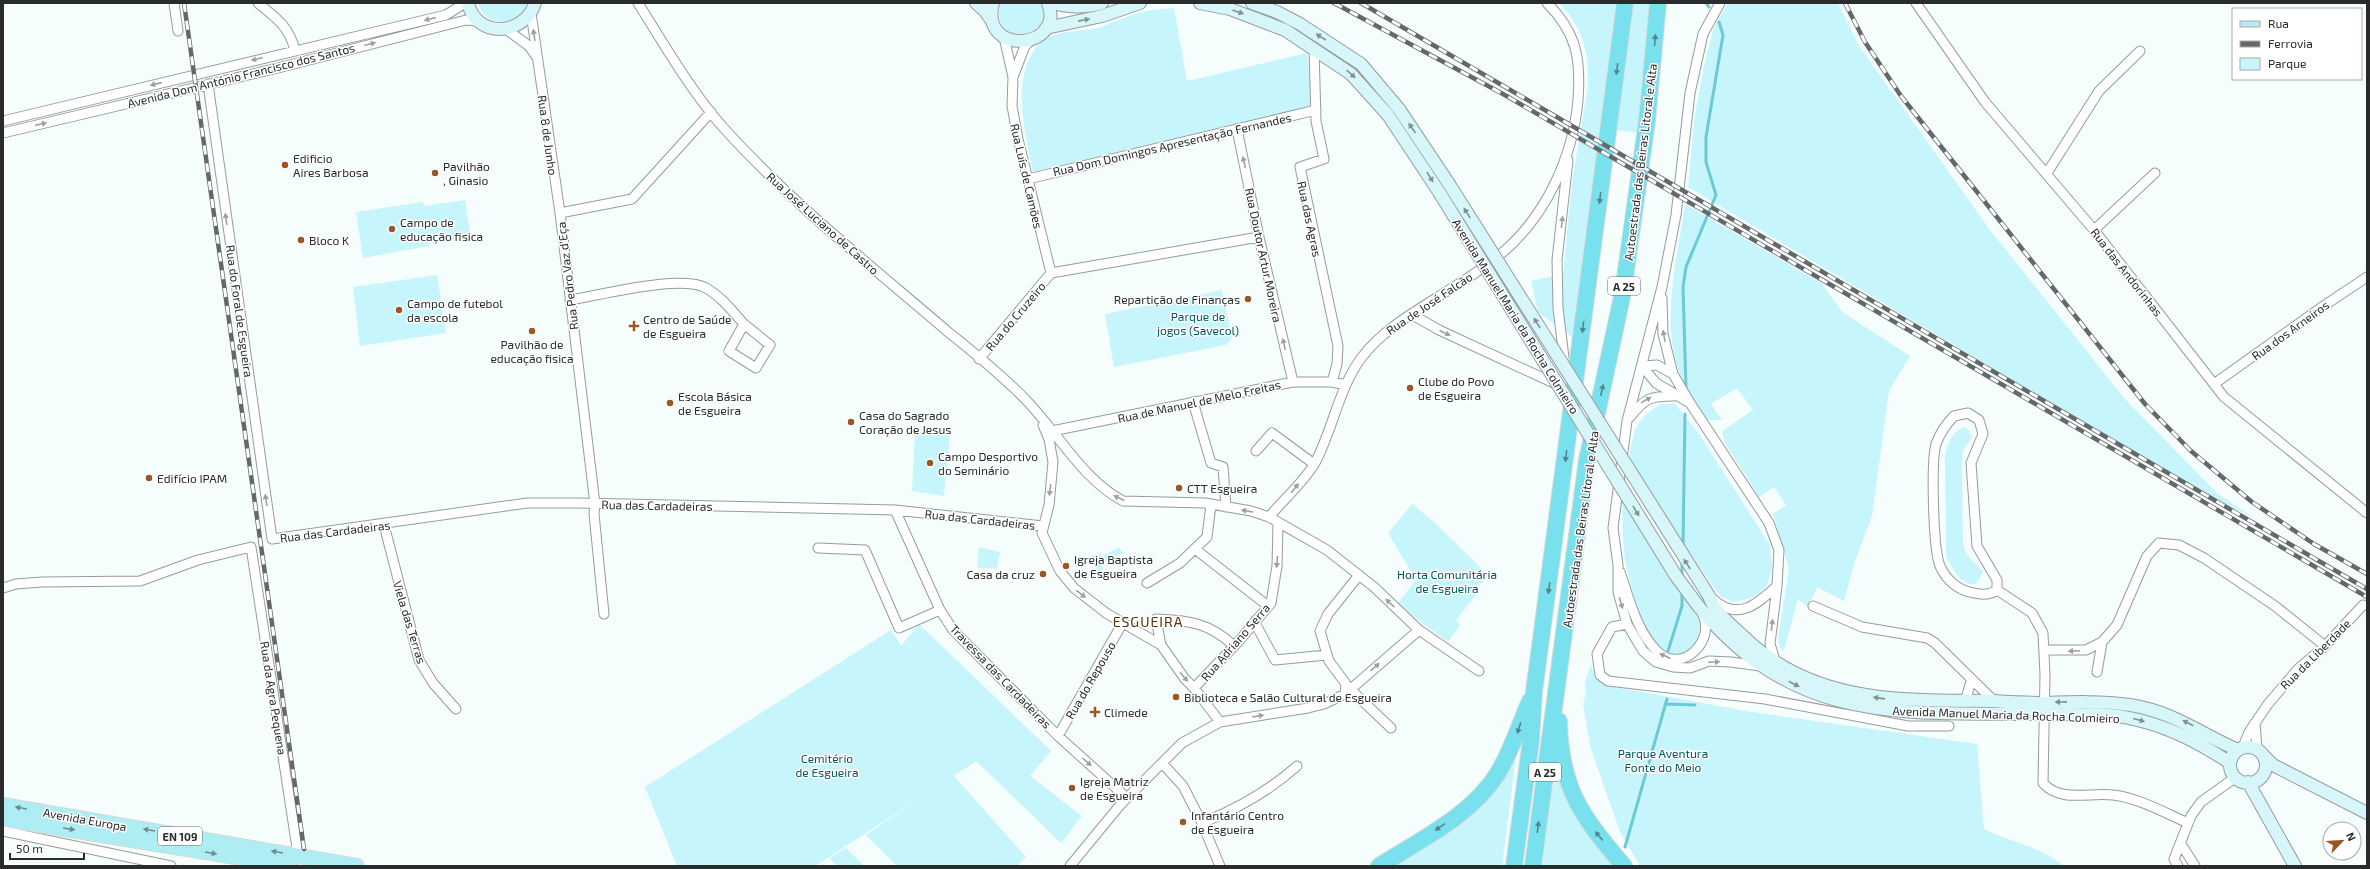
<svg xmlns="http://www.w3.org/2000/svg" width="2370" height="869" font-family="'Exo 2',sans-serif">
<rect width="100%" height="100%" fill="#f6fdfd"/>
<path fill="#c6f5fb" d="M478,3H530C519,25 487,30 478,3Z
M1001,3H1041C1058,40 987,48 1001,3Z
M1559,3H1616L1572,337L1538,312L1531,281L1563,274L1572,182L1588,86C1589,53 1583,27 1559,3Z
M1632,3H1651L1640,133L1616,130Z
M1728,3H1838L1859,46L1990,230L2125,399L2217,493L2254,518L2212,497L2100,432L1688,187L1695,115L1705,62L1714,27Z
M1174,8L1187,81L1307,53L1313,107L1033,172C1025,134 1007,64 1047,38C1058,31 1084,31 1098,28C1111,24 1124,17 1138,13C1149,10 1162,9 1174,8Z
M465,200L471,238L429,244V246L363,258L356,212L423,202L424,206Z
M1685,204L1822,284L1842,312L1910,356L1889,391L1872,516L1854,564L1844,601L1817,587L1808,607L1798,599L1784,651L1780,648L1778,639L1789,569L1773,514L1786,505L1774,487L1759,497L1724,441L1722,431L1753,410L1737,388L1711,404L1722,420H1708C1650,355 1674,281 1685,204Z
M437,275L446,333L360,346L353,287Z
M1222,290L1232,339L1226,345L1114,367L1105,314Z
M1661,404H1675L1699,434L1770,545L1772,568L1767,586L1752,598L1733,602L1720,596L1680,539L1629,456C1635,427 1635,420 1661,404Z
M1963,427L1968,429L1972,437L1963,451L1962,461L1963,544L1967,555L1983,572L1976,584H1969L1958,577L1946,557L1945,454C1948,443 1952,433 1963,427Z
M915,433L950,435L944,496L912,491Z
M1622,500L1701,623C1698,637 1697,646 1683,653C1651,668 1630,587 1626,565C1622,544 1623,521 1622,500Z
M1412,504L1433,521L1488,575L1477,589L1479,591L1456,620L1460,625L1448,642L1397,604L1416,580L1388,533Z
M979,547L1000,552L997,568H977Z
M1119,547L1123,553L1104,562L1102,567L1103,568L1101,574L1109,578L1100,580L1093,557L1101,553L1103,556Z
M919,624L1051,751L1030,776L1082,816L1061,843L976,761L954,776L1026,857L1017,866H897L866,835L917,800L815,866H677L645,787L891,630L901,646Z
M1591,665L1596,676L1609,686L1752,712L1977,744L1984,829C2010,842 2042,847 2064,866H1640L1620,832L1590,746L1583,704L1586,693L1585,682Z
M1516,756L1502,866H1390L1453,827L1487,800Z
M1556,760L1617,866H1542Z
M846,848L864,866H837L829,858Z"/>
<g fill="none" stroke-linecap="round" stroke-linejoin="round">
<path stroke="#6ec9d4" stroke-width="3" d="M1706,3L1709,7
M1686,389L1683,287L1686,267L1716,195L1706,162V137L1723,35L1719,22
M1683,545L1685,414
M1682,577V561
M1668,651L1682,606V591
M1666,704L1695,705
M1625,847L1667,699"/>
<g stroke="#959c9c" stroke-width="11">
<path id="street" d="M174,3L178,31
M258,3C277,19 288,25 295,50
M638,3C664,44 689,88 721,125C789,201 870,265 947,331C974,353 1002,375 1026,400C1058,433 1082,479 1123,501L1205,503L1251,511L1269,517L1327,550L1374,587L1419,630L1479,671
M1720,3L1703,34L1690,93L1676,215L1662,287L1627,421L1613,528L1618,565V592L1627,624L1643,651L1656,662L1673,667L1690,668L1709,661L1731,662L1760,666
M1916,3L1985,102L2094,230L2224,397L2367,513
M531,13L560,213L595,504L594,514L604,614
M507,30L529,46L536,56
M1004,37L1013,77L1012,106L1018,139L1051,273
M1314,48L1316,121L1324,159L1300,167L1338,346L1337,364L1332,382
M1013,77L1025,46L1030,41
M208,84L272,539L527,503H577L895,510L1043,526
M3,121L446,15L465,3
M1237,129L1259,237L1293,382
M3,133L282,67L466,20L479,21
M2047,173L2099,91L2140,51
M1028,179L1316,110
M560,213L632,199L711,112
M2094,230L2155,173
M1051,273L1259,237
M1662,298L1663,334L1673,374
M570,300C601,295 681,274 706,288C722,297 733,312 744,324L729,351L756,368L770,345L744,324
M1411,314L1439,330L1558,385
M979,359L1051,273
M1565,366L1558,308L1557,260L1568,160
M1642,366L1657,365L1673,374L1690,403L1769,523L1779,550L1777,586
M1642,366L1656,383L1690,403
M2214,384L2322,307L2367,277
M1193,402L1211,463L1223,467L1226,507
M1968,413L1979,420L1983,434L1971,463L1977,546L1997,580V590C1990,595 1982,595 1974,593C1959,591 1946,580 1940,566C1933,549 1931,462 1936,444C1940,433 1946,424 1954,416Z
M1630,417C1645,398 1650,396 1674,396
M1043,425L1049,439L1053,462L1049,505L1042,533L1060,571L1074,588L1106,613L1161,645L1185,679L1194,688L1220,722
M1052,431L1293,382H1332L1346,385
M1256,451L1272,433L1314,464
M895,510L940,610L953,630L1058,736L1127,798
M1269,517C1284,499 1303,483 1315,463C1333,429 1339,387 1362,357C1382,331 1411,314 1438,297C1459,283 1483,270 1502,253C1546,216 1573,157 1578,100C1581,59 1577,33 1547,3
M384,525L419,660L433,683L456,709
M818,548L865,550L899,628L940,610
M1195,549L1268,606
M1620,572C1629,598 1637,633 1658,652C1683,675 1717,639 1702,613
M1147,583L1180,563L1207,537L1211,505
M3,588L16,584L42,582L140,581L198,560L251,547L297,848
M1997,590L2032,613L2043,633L2045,675L2043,783C2061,803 2089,792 2113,795C2139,798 2165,813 2188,823
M1713,599C1738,622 1757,604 1777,586L1770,644L1776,663
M1813,606L1862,627L1927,638L1935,643L1994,701
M1256,620L1255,623L1275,660L1327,655
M1627,624L1612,627L1597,654L1600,675L1608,681L1765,699L1908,726H1949
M1161,645L1156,619C1188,620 1210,623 1234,646
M2044,650H2086L2102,642
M2097,672L2102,642L2117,625L2147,556L2159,543L2179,545L2204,558L2275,606L2325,646
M1194,688L1238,642L1271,603L1277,566L1278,523
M1350,689L1391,728
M1345,694L1346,684L1329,661L1320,631L1328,614L1359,575
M1965,702L1971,681
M2255,723L2257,749
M1058,736L1122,624
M2243,747L2249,732L2268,704L2298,669L2325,646L2363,605
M1162,763L1183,786L1202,823L1220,866
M1202,823C1237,809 1268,792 1297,766
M3,831L171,866
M2181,844L2195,866
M1070,866L1121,804L1182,743L1220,722L1308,708L1324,704L1345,694L1419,630
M2178,866L2174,859L2191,816L2201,802L2236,777"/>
</g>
<g stroke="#959c9c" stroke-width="14">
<path id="secondary" d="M468,3C476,39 525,36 535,3
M976,3L985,11L992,21
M993,3C979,57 1066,50 1048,3
M1054,3C1071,8 1085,8 1102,3
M1200,3L1230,9L1285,30L1351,74L1388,115L1439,192
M1252,3L1277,12L1300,24L1361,64L1399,109L1449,184
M1046,28L1102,16L1140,3
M1709,596C1714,612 1731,625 1744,637C1814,705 1904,700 1994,701C2011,702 2028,703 2045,703C2073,702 2102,701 2130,705C2174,712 2199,733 2238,750
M1699,607C1798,727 1904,712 2044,714C2072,715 2102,712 2129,718C2166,725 2199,742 2230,763
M2230 765a18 18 0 1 1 36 0a18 18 0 1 1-36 0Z
M2263,755L2273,765L2367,813
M2248,782L2295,866"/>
</g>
<g stroke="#d8d9d9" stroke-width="16">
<path id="primary" d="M3,805L357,866
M3,819L291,866"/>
</g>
<g stroke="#d8d9d9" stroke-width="18">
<path id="highway" d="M1559,721C1560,788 1582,817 1624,866
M1379,866C1420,840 1471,816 1498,773C1512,750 1519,725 1530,701
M1514,866L1531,740L1534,692L1625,3
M1533,866L1587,460L1623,292L1647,121L1658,3"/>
</g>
<use href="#street" stroke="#fff" stroke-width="9"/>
<use href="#secondary" stroke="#d7f6fa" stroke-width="12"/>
<use href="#primary" stroke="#afedf5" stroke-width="14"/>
<use href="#highway" stroke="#79e1ee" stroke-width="16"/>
<g stroke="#656869" stroke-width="4.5">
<path id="rail" d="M184,3L304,849
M1334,3L1503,94L2367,597
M1361,3L2367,589
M1845,3L1865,42L1901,96L2145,404L2191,451L2252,502L2314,544L2367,574"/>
</g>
<use href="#rail" stroke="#fff" stroke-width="3" stroke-dasharray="9" stroke-linecap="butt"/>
<g stroke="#959c9c" stroke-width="14" stroke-linecap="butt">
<path id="secondary-bridge" d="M1449,184L1709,596
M1439,192L1676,576L1699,607"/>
</g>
<use href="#secondary-bridge" stroke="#d7f6fa" stroke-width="12"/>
</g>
<defs><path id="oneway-solid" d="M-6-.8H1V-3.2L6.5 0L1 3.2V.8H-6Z"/></defs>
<g fill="#809093">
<use href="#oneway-solid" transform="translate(1238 12) rotate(19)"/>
<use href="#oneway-solid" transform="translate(1084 20) rotate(-11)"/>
<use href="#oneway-solid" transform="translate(1321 37) rotate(-148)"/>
<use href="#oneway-solid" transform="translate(1351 74) rotate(42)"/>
<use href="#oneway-solid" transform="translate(1412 128) rotate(-125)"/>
<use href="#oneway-solid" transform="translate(1430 177) rotate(58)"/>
<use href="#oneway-solid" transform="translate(1467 213) rotate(-122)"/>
<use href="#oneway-solid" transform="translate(1537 323) rotate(-122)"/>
<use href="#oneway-solid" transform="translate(1636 511) rotate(59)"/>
<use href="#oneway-solid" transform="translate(1687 564) rotate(-123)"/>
<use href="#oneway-solid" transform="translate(1794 684) rotate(27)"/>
<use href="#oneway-solid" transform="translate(1879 698) rotate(-172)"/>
<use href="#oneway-solid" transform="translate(2061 702) rotate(179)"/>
<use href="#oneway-solid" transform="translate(2139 720) rotate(15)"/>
<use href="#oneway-solid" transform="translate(2188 723) rotate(-152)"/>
</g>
<g fill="#9fa0a0">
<use href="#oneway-solid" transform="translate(430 19) rotate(167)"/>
<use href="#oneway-solid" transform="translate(534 35) rotate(-99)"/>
<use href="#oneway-solid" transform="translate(370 44) rotate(-14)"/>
<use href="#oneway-solid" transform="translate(257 59) rotate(166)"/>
<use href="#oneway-solid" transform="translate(156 84) rotate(167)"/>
<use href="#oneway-solid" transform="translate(41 124) rotate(-13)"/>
<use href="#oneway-solid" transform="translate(1244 162) rotate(-102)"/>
<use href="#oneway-solid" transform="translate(226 219) rotate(-98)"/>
<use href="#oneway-solid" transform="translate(1562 222) rotate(-84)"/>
<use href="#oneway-solid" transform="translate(1445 333) rotate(25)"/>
<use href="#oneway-solid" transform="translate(1664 336) rotate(-100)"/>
<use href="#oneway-solid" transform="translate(1284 344) rotate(-103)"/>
<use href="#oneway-solid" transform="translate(1646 400) rotate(-29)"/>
<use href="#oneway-solid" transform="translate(1295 488) rotate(-52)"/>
<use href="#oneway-solid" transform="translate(1050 490) rotate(96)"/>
<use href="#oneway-solid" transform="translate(1119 498) rotate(-155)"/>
<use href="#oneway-solid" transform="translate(266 500) rotate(-98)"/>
<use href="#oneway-solid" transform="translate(1247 511) rotate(-169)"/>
<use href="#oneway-solid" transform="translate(1277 562) rotate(95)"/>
<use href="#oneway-solid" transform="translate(1081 594) rotate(38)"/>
<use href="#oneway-solid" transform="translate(1390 603) rotate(-137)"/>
<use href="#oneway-solid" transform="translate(1621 603) rotate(73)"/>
<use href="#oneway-solid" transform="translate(1772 625) rotate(-83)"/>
<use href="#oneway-solid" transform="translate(2074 651) rotate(177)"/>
<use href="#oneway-solid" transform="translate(1665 656) rotate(-155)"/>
<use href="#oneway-solid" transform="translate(1714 662) rotate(-2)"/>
<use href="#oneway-solid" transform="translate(1375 667) rotate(-41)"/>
<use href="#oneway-solid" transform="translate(1184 677) rotate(50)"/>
<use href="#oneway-solid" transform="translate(1258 716) rotate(-9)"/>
<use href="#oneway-solid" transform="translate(1087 762) rotate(42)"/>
</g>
<g fill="#51868d">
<use href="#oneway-solid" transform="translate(1655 40) rotate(-85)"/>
<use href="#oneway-solid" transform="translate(1617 69) rotate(97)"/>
<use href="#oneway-solid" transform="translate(1600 198) rotate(97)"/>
<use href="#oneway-solid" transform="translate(1583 327) rotate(97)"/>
<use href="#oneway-solid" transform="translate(1602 390) rotate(-78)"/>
<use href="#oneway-solid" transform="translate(1566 456) rotate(97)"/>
<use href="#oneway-solid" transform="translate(1549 588) rotate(98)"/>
<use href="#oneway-solid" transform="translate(1519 728) rotate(107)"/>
<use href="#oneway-solid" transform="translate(1440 827) rotate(146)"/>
<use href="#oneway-solid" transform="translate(1538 827) rotate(-83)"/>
<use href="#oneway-solid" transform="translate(1599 836) rotate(-130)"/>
</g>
<g fill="#6c8c90">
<use href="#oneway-solid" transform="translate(21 808) rotate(-170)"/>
<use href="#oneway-solid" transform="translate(69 829) rotate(9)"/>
<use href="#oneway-solid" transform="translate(149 830) rotate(-170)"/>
<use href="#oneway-solid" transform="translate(277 852) rotate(-170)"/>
<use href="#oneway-solid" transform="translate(211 853) rotate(10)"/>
</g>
<g fill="#985723" stroke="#fff" stroke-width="1.5">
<circle cx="285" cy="165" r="4"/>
<circle cx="435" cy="173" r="4"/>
<circle cx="392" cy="229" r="4"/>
<circle cx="301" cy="240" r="4"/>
<circle cx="1248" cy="299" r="4"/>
<circle cx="399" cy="310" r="4"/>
<path d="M632 320h4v4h4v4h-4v4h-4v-4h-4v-4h4z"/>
<circle cx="532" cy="331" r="4"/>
<circle cx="1410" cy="388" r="4"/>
<circle cx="670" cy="403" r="4"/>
<circle cx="851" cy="422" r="4"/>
<circle cx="930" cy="463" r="4"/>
<circle cx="149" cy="478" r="4"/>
<circle cx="1179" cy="488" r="4"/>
<circle cx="1066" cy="566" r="4"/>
<circle cx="1043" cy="574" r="4"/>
<circle cx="1176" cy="697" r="4"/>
<path d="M1093 706h4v4h4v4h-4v4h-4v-4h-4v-4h4z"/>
<circle cx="1072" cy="788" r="4"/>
<circle cx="1183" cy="822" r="4"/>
</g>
<g text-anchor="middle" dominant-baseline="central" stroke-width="3" stroke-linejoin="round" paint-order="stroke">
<g fill="#fff" stroke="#696b6b" stroke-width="1">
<rect x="1608" y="277" width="32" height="18" rx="3"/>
<rect x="1529" y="763" width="32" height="18" rx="3"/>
<rect x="158" y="827" width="44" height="18" rx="3"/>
</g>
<g font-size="11" font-weight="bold" fill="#292b2c">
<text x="1624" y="286">A 25</text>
<text x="1545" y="772">A 25</text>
<text x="180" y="836">EN 109</text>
</g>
<g font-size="12" fill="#292b2c" stroke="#fff">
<text transform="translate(241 75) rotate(-14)">Avenida Dom António Francisco dos Santos</text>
<text transform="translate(548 135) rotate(82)">Rua 8 de Junho</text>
<text transform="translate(1172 144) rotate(-13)">Rua Dom Domingos Apresentação Fernandes</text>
<text transform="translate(1640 162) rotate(-83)">Autoestrada das Beiras Litoral e Alta</text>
<text transform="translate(1027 176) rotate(77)">Rua Luís de Camões</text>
<text transform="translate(1310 219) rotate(78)">Rua das Agras</text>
<text transform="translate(823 223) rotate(42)">Rua José Luciano de Castro</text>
<text transform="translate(1264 255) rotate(78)">Rua Doutor Artur Moreira</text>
<text transform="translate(2127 272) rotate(52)">Rua das Andorinhas</text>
<text transform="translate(567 276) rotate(-97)">Rua Pedro Vaz d'Eça</text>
<text transform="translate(1429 303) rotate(-34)">Rua de José Falcão</text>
<text transform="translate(240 311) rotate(82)">Rua do Foral de Esgueira</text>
<text transform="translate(1015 316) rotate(-50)">Rua do Cruzeiro</text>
<text transform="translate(1516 316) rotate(58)">Avenida Manuel Maria da Rocha Colmieiro</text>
<text transform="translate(2290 330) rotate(-36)">Rua dos Arneiros</text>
<text transform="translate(1199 401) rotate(-12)">Rua de Manuel de Melo Freitas</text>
<text transform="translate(657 505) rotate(1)">Rua das Cardadeiras</text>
<text transform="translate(980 519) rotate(6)">Rua das Cardadeiras</text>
<text transform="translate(1580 529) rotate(-82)">Autoestrada das Beiras Litoral e Alta</text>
<text transform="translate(335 531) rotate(-7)">Rua das Cardadeiras</text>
<text transform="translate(410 622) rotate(73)">Viela das Terras</text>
<text transform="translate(1235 642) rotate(-49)">Rua Adriano Serra</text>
<text transform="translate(2315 654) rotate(-45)">Rua da Liberdade</text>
<text transform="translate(1001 676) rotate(46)">Travessa das Cardadeiras</text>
<text transform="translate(1090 680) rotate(-60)">Rua do Repouso</text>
<text transform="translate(274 698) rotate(81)">Rua da Agra Pequena</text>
<text transform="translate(2006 714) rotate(2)">Avenida Manuel Maria da Rocha Colmieiro</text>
<text transform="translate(85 819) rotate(10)">Avenida Europa</text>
</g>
<g font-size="12" fill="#292b2c" stroke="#fff" text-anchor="start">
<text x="293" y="158">Edificio<tspan x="293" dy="14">Aires Barbosa</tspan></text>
<text x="443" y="166">Pavilhão<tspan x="443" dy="14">, Ginasio</tspan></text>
<text x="400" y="222">Campo de<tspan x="400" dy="14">educação fisica</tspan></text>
<text x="309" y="240">Bloco K</text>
<text x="1240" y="299" text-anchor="end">Repartição de Finanças</text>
<text x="407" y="303">Campo de futebol<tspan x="407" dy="14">da escola</tspan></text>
<text x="643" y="319">Centro de Saúde<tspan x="643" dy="14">de Esgueira</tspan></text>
<text x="532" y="344" text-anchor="middle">Pavilhão de<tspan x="532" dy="14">educação fisica</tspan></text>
<text x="1418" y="381">Clube do Povo<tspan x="1418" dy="14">de Esgueira</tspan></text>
<text x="678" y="396">Escola Básica<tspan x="678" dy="14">de Esgueira</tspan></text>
<text x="859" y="415">Casa do Sagrado<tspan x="859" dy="14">Coração de Jesus</tspan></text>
<text x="938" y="456">Campo Desportivo<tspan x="938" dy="14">do Seminário</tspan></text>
<text x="157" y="478">Edifício IPAM</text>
<text x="1187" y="488">CTT Esgueira</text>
<text x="1074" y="559">Igreja Baptista<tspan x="1074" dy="14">de Esgueira</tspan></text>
<text x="1035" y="574" text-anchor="end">Casa da cruz</text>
<text x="1184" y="697">Biblioteca e Salão Cultural de Esgueira</text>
<text x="1104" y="712">Climede</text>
<text x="1080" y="781">Igreja Matriz<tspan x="1080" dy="14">de Esgueira</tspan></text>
<text x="1191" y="815">Infantário Centro<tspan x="1191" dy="14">de Esgueira</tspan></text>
</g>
<g font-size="12" fill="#00575f" stroke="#fff">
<text x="1198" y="316">Parque de<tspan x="1198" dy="14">jogos (Savecol)</tspan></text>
<text x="1447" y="574">Horta Comunitária<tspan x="1447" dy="14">de Esgueira</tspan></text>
<text x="1663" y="753">Parque Aventura<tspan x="1663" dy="14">Fonte do Meio</tspan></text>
<text x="827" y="758">Cemitério<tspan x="827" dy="14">de Esgueira</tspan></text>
</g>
<g font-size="14" letter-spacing="1" fill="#5b2f08" stroke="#fff">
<text x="1148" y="621">ESGUEIRA</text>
</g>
</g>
<rect width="2370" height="869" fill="none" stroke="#292b2c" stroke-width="8"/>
<rect x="2232" y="8" width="130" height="72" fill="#ffffff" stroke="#a9aaab"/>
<rect x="2240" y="21" width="20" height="6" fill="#afedf5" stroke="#a9aaab"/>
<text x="2268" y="28" font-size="12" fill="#292b2c">Rua</text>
<rect x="2240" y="41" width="20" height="6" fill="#656869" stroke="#a9aaab"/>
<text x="2268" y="48" font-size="12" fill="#292b2c">Ferrovia</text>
<rect x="2240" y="58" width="20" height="12" fill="#c6f5fb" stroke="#a9aaab"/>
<text x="2268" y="68" font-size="12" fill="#292b2c">Parque</text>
<g transform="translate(2342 841) rotate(65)"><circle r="19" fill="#ffffff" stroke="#a9aaab"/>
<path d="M0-3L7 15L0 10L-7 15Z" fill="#985723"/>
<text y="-6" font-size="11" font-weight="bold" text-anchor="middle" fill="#292b2c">N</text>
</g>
<path d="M10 853v6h74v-6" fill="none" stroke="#292b2c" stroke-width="2"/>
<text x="16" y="853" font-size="12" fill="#292b2c" stroke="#ffffff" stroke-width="3" paint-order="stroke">50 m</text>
</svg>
